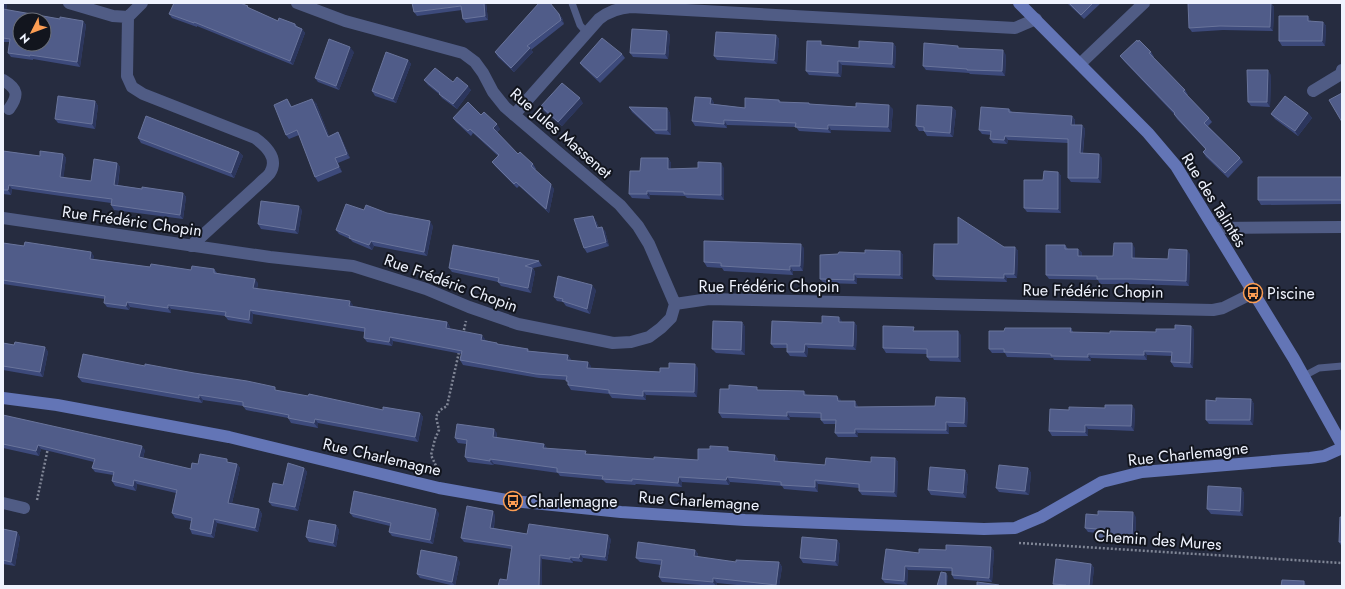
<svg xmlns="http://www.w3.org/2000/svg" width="1345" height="589" font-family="Jost,sans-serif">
<rect width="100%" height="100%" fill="#262c40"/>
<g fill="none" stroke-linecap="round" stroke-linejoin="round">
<path stroke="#808696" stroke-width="2.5" stroke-dasharray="2 2" stroke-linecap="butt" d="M463,334L466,321
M438,473L437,468L431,455L435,439L439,430L436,417L440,410L447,406L459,352
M37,500L48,448
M1019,543L1342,563"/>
<path stroke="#505c85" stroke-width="7" d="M572,3L580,25L586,32
M1304,376L1319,368L1342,366"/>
<path stroke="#505c85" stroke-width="12" d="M69,3L113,16L128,17
M142,3L128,17L127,76L132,87L143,94L255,138C266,146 279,158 270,173C268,176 264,179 261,182L191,246
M297,3L345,21L463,53L475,62L483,73L493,92L505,107L620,205L638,226L649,244L675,304
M1080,64L1144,3
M3,80C18,89 19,95 9,109
M1313,91L1341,74L1342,70
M514,115L599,19C609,11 618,8 631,7L1015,28L1036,19
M3,218L270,257L353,266L426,289L469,307L518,324L613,343L631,342L649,337L661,328L671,318L675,304L709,299L1213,310L1223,308L1253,293
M1215,228L1342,227
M3,503L24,508"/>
<path stroke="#6375b6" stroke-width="12" d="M1019,3L1148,133L1176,166L1294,359L1342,445
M3,398L57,405L229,437L439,488L513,501L621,512L745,520L984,529L1015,528L1041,517L1102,482L1142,472L1310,458L1324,456L1342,448"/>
</g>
<path fill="#3d4a7b" d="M3,3L7,5L6,10L60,19L83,21L86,25L80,67L33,59V60L11,57L8,53L10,42H3Z
M486,3L488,20L466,23L463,19L462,10L417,16L414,12Z
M1067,3H1101L1084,19Z
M1197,3H1271L1274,7L1273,31L1223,30L1192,32L1189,28Z
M249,8L278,21L295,24L298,27L302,29L305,33L293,65L197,26V27L172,18L169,14Z
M559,14L562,18L564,24L531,50L533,52L514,72L498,57L495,52Z
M1308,16L1311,22H1323L1326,26L1325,46H1282L1279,41Z
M667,31L670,35L668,59L633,57L630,53Z
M776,35L779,39L777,64L717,60L714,56Z
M893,43L896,47L895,68L842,65L841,77L809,75L806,71L824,46L859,48Z
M960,48L1006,55L1005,76L970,74L969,73L926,70L923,66Z
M354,52L339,90L318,82L315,78Z
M1151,52L1154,57H1153L1185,90L1188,95H1187L1209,118L1212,122L1208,126L1240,158L1243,162L1228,178L1206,157L1203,152L1206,150L1177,119L1174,114L1124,61L1120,56Z
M622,54L625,58L600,83L583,67L580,63Z
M408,60L411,64L396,103L375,96L372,91Z
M1271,75L1270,107L1251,106L1248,102Z
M424,80L453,82L471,90L457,109L442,98L439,94L428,85Z
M711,98L714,103V104L745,108L779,100L781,102L893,109L891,132L831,130V133L799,131L796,127L727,125V128L695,126L692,121Z
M287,99L292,107L316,103L329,136L338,132L341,137L350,158L338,163L342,172L318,182L315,177L299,135L289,139L286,135Z
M95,101L98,106L95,129L58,123L55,119Z
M583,103L562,126L544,111L541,106Z
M629,107L667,108L670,113L671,135L656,134L632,112Z
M952,107L956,111L953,137L927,136L924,131H919L916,126Z
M1009,109L1012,112L1072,116L1075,120V125H1082L1085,129L1083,153L1102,158L1101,183L1071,182L1068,178V143L1008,140L1007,144L993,143L990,139L991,135L982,134L979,130Z
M1308,113L1312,118L1298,136L1275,119L1271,114Z
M481,115L500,129L497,132L518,154L533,164L536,169L535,170L554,189L549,213L519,186L517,188L495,166L492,162L498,156L473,133L471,136L456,122L453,118Z
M138,138L239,152L243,156L234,178L141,143Z
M3,151L40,156L63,154L66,158L63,178L91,181L117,163L120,167L118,185L142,189L183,193L186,197L183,219L114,210L111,205V203L61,196L12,189L11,195L3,194Z
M668,158L671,163V169L724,168V200L687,198L685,196L650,195V199L632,198L629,194L640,171Z
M1058,172L1061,176V213L1027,212L1024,208L1043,180Z
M1342,177V204L1261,205L1258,200Z
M302,210L298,234L261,229L258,224Z
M364,210L387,213L433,226L427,256L374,246L372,250L353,242L350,239L339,234L336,230Z
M596,221L599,228L605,231L609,246L587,253L584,248Z
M3,243L94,256L93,259L150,267L191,270L214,269L217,273L258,283L257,289L353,305V306L447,322L450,327L449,329L485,339V340L498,344L528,349L529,351L568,355L571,360L591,366L590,368L660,372L698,368L697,397L646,395V400L612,398L609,394L571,390L568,385V383L566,380L539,378L463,365L460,360L462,354L393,341L392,346L367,342L364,338L365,332L253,314L252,324L228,320L225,316L171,309V313L130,307L129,310L107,307L104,303L105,299L3,284Z
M1065,245L1068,249H1078L1082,253V256H1113L1135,248V258L1168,259L1190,254L1189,286L1134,284H1100L1098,280L1049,279L1046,275Z
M1004,247H1015L1018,251L1017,278H1007V282L936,280L933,276Z
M804,248L803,271H793V275L724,271L722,268L707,267L704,262Z
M900,251L903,255V279L857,278V284L824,283L820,279L838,254Z
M539,261L542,266L533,268L535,272L531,293L501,286L498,282L452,272L449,268Z
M596,290L590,314L566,306L563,302L557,301L554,297Z
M842,321V322H854L857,326L856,350L808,348L807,357L790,356L787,352V348H774L771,344Z
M742,322L745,327V355L716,353L712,349Z
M1191,326L1194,330L1193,368L1174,367L1171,362V356L1147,355V360L1091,358V361L1054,360L1053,358L1007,357L1005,353H992L989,349L1004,331L1071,328L1073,332L1110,333L1156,332Z
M916,331L961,335V362L930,361L927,357V354L886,353L883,348Z
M3,343L14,345L45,347L48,352L43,377L3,370Z
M78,377L278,391L383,410L420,413L423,417L418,442L318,423V428L291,423L288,418L246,410L243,406L203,400L202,403L82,382Z
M760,390L807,396L841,400V401L858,406V407L935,406L965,398L968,403L967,427H949V434L858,433V437H838L835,433L836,424H824L821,420V418L790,417V420L722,418L719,413Z
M1251,399L1254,404L1253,425L1209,424L1206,420L1216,401Z
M1135,409L1134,431L1088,429V436H1052L1049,431L1069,410Z
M3,415L145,450L143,458L191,469L198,464L229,462L237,464L240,468L232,503L259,509L262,514L258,532L217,523L214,538L192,534L190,529L191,521L175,518L172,513L176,493L137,484L136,491L115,486L112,481L113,475L95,472L92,468L94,462L41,449L39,456L3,448Z
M497,433V438L544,444L547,449L588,454L654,459L698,460L731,451L775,455L778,459V461L825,465L871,462L895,458L898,462L897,497L862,495L859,491V488L818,484V492L784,489L782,486L730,482L729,485L682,482V487L636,484L635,485L606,483L603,480L560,476L558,473L494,464L493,465L468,462L465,457L466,444L458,443L455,438Z
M304,468L307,472L298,511L272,506L269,502L283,485Z
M1028,468L1031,473L1029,495L999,492L996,488Z
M965,470L968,475L966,498L931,495L928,490Z
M1241,488L1244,493L1243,516L1211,514L1207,509Z
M350,513H439L433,544L392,536L389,532L390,526L353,517Z
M495,515L494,528L527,534L611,539L607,561L583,558L582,562L573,561V563L542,559L507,580L511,549L464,542L461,538Z
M1098,515L1136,517L1135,543L1100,541L1097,536V533L1088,532L1085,528Z
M1342,517V547L1339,542Z
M336,525L339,530L336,547L309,542L306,537Z
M3,529L17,532L20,537L15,566L3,564Z
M837,540L840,544L838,566L803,563L800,558Z
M991,547L994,551L992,582L954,579L952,575V571L908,570L907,585L885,583L882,579L919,553L946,550Z
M695,550L698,554V557L736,562H779L782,567L779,586H747L717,583L716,586H714L662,582L659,577L661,565L640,562L636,558Z
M460,562L455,586L420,578L417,574Z
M1091,564L1094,568L1092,586H1054L1053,584Z"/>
<path fill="#2c365d" d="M4,3H6L7,5L6,14L3,10Z
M484,3H486L488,20L485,16Z
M1271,3L1274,7L1273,31L1270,27Z
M559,14L562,18L564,24L561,20Z
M1308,16L1311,21V26L1308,21Z
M83,21L86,25L80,67L77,62Z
M1323,22L1326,26L1325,46L1322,41Z
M302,29L305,33L293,65L290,61Z
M667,31L670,35L668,59L665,54Z
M776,35L779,39L777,64L774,60Z
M893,43L896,47L895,68L892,64Z
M350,47L354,52L339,90L336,86Z
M530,48L533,52L514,72L511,68Z
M1003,50L1006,55L1005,76L1002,71Z
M408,60L411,64L396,103L393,99Z
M838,61L842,65L841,77L838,73Z
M1268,70L1271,75L1270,107L1267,102Z
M468,86L471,90L457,109L453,104Z
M580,98L583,103L562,126L558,122Z
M711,98L714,103L713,109L710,104Z
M312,99L316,103L331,141L328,137Z
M95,101L98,106L95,129L92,124Z
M889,105L893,109L891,132L888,127Z
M952,107L956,111L953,137L950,133Z
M667,108L670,113L671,135L667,130Z
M1308,113L1312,118L1298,136L1295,131Z
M1072,116L1075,120L1074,129L1071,125Z
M724,120L727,125V128L724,124Z
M497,124L500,129L496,133L493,128Z
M828,125L831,130V133L828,129Z
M1082,125L1085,129L1082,157L1080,153Z
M338,132L341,137L350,158L347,154Z
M1005,136L1008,140L1007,144L1004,140Z
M239,152L243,156L234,178L231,173Z
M63,154L66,158L63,182L60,177Z
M1099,154L1102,158L1101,183L1098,178Z
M335,158L338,163L342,172L339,167Z
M668,158L671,163V173L668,169Z
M117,163L120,167L117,189L114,185Z
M721,163L724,168V200L721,195Z
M1058,172L1061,176V213L1058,209Z
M551,184L554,189L549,213L546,209Z
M9,185L12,189L11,195L8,190Z
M647,191L650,195V199L647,194Z
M183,193L186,197L183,219L180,215Z
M299,206L302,210L298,234L295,230Z
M593,216L596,221L600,233L597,228Z
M430,221L433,226L427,256L424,252Z
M602,227L605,231L609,246L606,242Z
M371,241L374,246L372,250L369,245Z
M1132,243L1135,248V263L1132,258Z
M801,244L804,248L803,271L800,266Z
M1015,247L1018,251L1017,278L1014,274Z
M1078,249L1082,253L1081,261L1078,256Z
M1187,250L1190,254L1189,286L1186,281Z
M900,251L903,255V279L900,275Z
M91,252L94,256L93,263L90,259Z
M790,266L793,271V275L790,270Z
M532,268L535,272L531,293L528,288Z
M854,274L857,278V284L854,280Z
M1004,274L1007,278V282L1004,278Z
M255,279L258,283L256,292L253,288Z
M592,285L596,290L590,314L587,309Z
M350,301L353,305L352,310L349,306Z
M127,302L130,307L129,310L126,306Z
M168,305L171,309V313L168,308Z
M250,310L253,314L252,324L249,320Z
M839,317L842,321V326L839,322Z
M447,322L450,327L449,332L446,328Z
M742,322L745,327V355L741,350Z
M854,322L857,326L856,350L853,346Z
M1191,326L1194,330L1193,368L1190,363Z
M958,331L961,335V362L958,357Z
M482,335L485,339L484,344L481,340Z
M390,337L393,341L392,346L389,342Z
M805,344L808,348L807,357L804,352Z
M45,347L48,352L43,377L40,372Z
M1144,351L1147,355V360L1144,355Z
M1088,354L1091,358V361L1088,357Z
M568,355L571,359L570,364L567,360Z
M588,362L591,366L590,372L587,368Z
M695,364L698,368L697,397L694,392Z
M643,391L646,395V400L643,396Z
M804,391L807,395H804Z
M199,395L203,400L202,403L199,398Z
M837,396L841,400V405L838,401Z
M965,398L968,403L967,427L964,423Z
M1251,399L1254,404L1253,425L1250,420Z
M855,401L858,406V412L855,407Z
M1132,405L1135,409L1134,431L1131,426Z
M787,412L790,417V420L787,416Z
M420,413L423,417L418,442L415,437Z
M315,419L318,423V428L314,423Z
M946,422L949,427V434L946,430Z
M1085,425L1088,429V436L1085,432Z
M494,429L497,433L496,442L493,437Z
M855,429L858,433V437L855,433Z
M544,444L547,448L546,453L543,448Z
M38,445L41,449L39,456L36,451Z
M142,446L145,450L142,461L139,457Z
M775,455L778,459V465L774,461Z
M895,458L898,462L897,497L894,492Z
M490,459L494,464L493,465L490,461Z
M237,464L240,468L231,507L228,503Z
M304,468L307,472L298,511L295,507Z
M1028,468L1031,473L1029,495L1025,491Z
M965,470L968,475L966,498L963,493Z
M679,477L682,482V487L678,483Z
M727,477L730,482L729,485L726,480Z
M134,480L137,484L136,491L133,486Z
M815,480L818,484V492L815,487Z
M1241,488L1244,493L1243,516L1240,511Z
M259,509L262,514L258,532L255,528Z
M436,509L439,513L433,544L430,540Z
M493,511L495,515L493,532L490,528Z
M1133,512L1136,517L1135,543L1132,538Z
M214,519L217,523L214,538L211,534Z
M336,525L339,530L336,547L333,543Z
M17,532L20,537L15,566L11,562Z
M608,535L611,539L607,561L605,557Z
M837,540L840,544L838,566L835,561Z
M991,547L994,551L992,582L989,578Z
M695,550L698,554L697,561L694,556Z
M580,554L583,558L582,562L579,558Z
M540,555L542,559V586H539Z
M457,557L460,562L455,586L452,582Z
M570,557L573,561V563L570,559Z
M779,562L782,567L779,586H776V585Z
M1091,564L1094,568L1092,586H1089Z
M905,566L908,570L907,585L904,581Z
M946,573L948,576L947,586H946Z
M713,578L717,583L716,586L713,582Z
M1304,581L1307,586H1304Z"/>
<path fill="#505c89" stroke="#69749b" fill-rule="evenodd" d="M174,3H240L248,6L247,7L278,21L279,18L295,24V26L302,29L290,61L194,22V23L169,14Z
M412,3H484L485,16L463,19L461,6L414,12Z
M539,3H550L559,14L561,20L527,46L530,48L511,68L495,52Z
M1069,3H1093L1081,15Z
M1188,3H1271L1270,27L1220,26L1189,28Z
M3,9L60,19V17L83,21L77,62L30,55V56L8,53L10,39L3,38ZM20,20H44V44H20Z
M1279,16H1308V21L1323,22L1322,41H1279Z
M632,29L667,31L665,54L630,53Z
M716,32L776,35L774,60L714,56Z
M602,38L622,54L597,78L580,63Z
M329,39L350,47L336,86L315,78Z
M1137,40L1138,42L1139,40L1151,52L1149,53L1185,90L1183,91L1209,118L1204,123L1240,158L1225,173L1203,152L1206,149L1174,114L1175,113L1120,56Z
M807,41H821V45L859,48V41L893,43L892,64L838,61V73L806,71Z
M924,43L958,46V48L1003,50L1002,71L967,70V69L923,66Z
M386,52L408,60L393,99L372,91Z
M435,68L453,82L457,77L468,86L453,104L439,94L440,93L424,80Z
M1247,70H1268L1267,102H1248Z
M562,83L580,98L558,122L541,106Z
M1342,93V122L1329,100Z
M58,96L95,101L92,124L55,119Z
M1285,96L1308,113L1295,131L1271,114Z
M695,97L711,98L710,104L745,108V98L779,100V102L809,103V104L856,107V103L889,105L888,127L828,125V129L795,127L796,123L724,120V124L692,121Z
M287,99L291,107L312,99L328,137L338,132L347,154L335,158L339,167L315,177L297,130L286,135L274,105Z
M468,102L481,115L484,112L497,124L493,128L518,154L520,152L533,164L531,166L551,184L546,209L516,182L514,184L492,162L499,155L470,129L468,131L453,118Z
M917,105L952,107L950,133L924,131V127L916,126Z
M629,107L667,108V130H653Z
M981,107L1009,109V112L1072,116L1071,125H1082L1080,153L1099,154L1098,178H1068V139L1005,136L1004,140L990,139L991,131L979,130Z
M146,116L239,152L231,173L138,138Z
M3,151L40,156V151L63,154L60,177L91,181L94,159L117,163L114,185L142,189V187L183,193L180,215L111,205L112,199L58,192L9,185L8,190H3Z
M641,158H668V169L698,168V162L721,163V195L684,194V192L647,191V194H629L630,171H640Z
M1044,171L1058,172V209L1024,208V180H1043Z
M1258,177H1342V200H1258Z
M261,201L299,206L295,230L258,224Z
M346,204L364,210L366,205L387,213L430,221L424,252L371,241L369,245L349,238L350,236L336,230Z
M593,216L597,228L602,227L606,242L584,248L574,219Z
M958,217L1004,247H1015L1014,274H1004V278L933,276L934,244H958Z
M704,241L801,244L800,266H790V270L721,266V263L704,262Z
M25,242L91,252L90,259L150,267L151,264L191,270L192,266L214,269V273L255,279L253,288L350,301L349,306L447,322L446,328L482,335L481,340L497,343V344L528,349L527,351L568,355L567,360L588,362L587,368L660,372V368H669V363L695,364L694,392L643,391V396L609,393V390L568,385V381H566L567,376L536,374L460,360L462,351L390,337L389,342L364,338L365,328L250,310L249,320L225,316L226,312L168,305V308L127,302L126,306L104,303L105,296L3,280V243L24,246Z
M1114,243H1132V258L1168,259L1169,249L1187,250L1186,281L1131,279H1097V276L1046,275V245H1065V249H1078V256H1113Z
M453,245L539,261L525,266L532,268L528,288L498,282L499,278L449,268Z
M865,250L900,251V275L854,274V280L820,279V255L838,254L839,252L865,253Z
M558,276L592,285L587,309L562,301L563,299L554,297Z
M822,316L839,317V322H854L853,346L805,344L804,352H787V344H771L772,321L822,323Z
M713,321L742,322L741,350L712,349Z
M1175,325L1191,326L1190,363L1171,362L1172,352L1144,351V355L1088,354V357L1051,356V354L1004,352V349H989V331H1004L1005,328H1071L1070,332L1110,333V331L1156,332V329H1175Z
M883,326L914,327L913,331H958V357H927V349L883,348Z
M15,342L45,347L40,372L3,366V343L14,345Z
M83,354L145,366V364L194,373L247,381L275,387V390L308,396L309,394L383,410V407L420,413L415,437L315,419L314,423L288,418L289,415L243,406V402L199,395V398L78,377Z
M729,385L757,387V390L804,391V395L837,396L838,401H855V407L935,406L936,397L965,398L964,423L946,422V430L855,429V433H835L836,420H821V413L787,412V416L719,413L720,389H729Z
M1216,398L1251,399L1250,420H1206V400L1216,401Z
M1105,405H1132L1131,426L1085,425V432L1049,431L1050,409L1069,410V407L1105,408Z
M3,415L142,446L139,457L191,469L192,463L198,464L200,454L227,459V462L237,464L228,503L259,509L255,528L214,519L211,534L190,529L192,518L172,513L177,490L134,480L133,486L112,481L114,472L92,468L95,459L38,445L36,451L3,444Z
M457,424L494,429L493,437L544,444L543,448L586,451L585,454L654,459V457L698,460V449H710V446L728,447V451L775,455L774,461L825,465L826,458L871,462V457L895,458L894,492L859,491V484L815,480V487L781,485V482L727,477L726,480L679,477L678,483L632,479V481L602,479L603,476L557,472V468L490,459V461L465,457L467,440L455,438Z
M288,463L304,468L295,507L269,502L273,483L283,485Z
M999,465L1028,468L1025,491L996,488Z
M930,467L965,470L963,493L928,490Z
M1208,486L1241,488L1240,511L1207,509Z
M354,491L436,509L430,540L389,532L391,523L350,513Z
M467,506L493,511L490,528L527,534L529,524L608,535L605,557L580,554L579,558L570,557V559L540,555L539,586H498L500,579L507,580L512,546L461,538Z
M1098,511L1133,512L1132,538L1097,536V529L1085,528L1086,514L1098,515Z
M1340,517H1342V542H1339Z
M309,520L336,525L333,543L306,537Z
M3,529L17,532L11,562L3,560Z
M802,537L837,540L835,561L800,558Z
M638,542L695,550L694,556L736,562V560L779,562L776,585L713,578V582L659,577L662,560L636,558Z
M946,545L991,547L989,578L952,575V568L905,566L904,581L882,579L886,549L919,553V549L946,550Z
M421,550L457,557L452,582L417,574Z
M1056,559L1091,564L1089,586H1066V585L1053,584Z
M941,572L946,573V586H937Z
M1282,580L1304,581V586H1281Z
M977,582L999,585V586H977Z"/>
<defs>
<g id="bus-ring" transform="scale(1)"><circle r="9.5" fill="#12151e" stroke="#fc9d53" stroke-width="1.5"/><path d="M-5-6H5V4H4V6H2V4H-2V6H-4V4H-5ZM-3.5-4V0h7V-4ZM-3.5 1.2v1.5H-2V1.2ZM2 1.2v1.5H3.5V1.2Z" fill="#fc9d53"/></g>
</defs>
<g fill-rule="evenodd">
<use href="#bus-ring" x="1253" y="293"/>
<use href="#bus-ring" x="513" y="501"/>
</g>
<g text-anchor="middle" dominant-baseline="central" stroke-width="4" stroke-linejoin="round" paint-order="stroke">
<g font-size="16" fill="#eff3fe" stroke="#12151e">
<text transform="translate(561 133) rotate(41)">Rue Jules Massenet</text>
<text transform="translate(1214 200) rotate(58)">Rue des Talintés</text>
<text transform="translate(132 221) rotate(8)">Rue Frédéric Chopin</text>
<text transform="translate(451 283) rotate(20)">Rue Frédéric Chopin</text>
<text x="769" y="286">Rue Frédéric Chopin</text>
<text transform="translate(1093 291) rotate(1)">Rue Frédéric Chopin</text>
<text transform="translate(1188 454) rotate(-6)">Rue Charlemagne</text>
<text transform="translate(382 457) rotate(13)">Rue Charlemagne</text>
<text transform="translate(699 501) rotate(4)">Rue Charlemagne</text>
<text transform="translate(1158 540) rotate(4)">Chemin des Mures</text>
</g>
<g font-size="16" fill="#eff3fe" stroke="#12151e" text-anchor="start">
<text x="1267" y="293">Piscine</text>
<text x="527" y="501">Charlemagne</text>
</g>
</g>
<rect width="1345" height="589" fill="none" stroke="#eff3fe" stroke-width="8"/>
<g transform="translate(32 32) rotate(228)"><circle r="19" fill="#12151e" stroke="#6a6e78"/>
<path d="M0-3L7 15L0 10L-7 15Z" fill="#fc9d53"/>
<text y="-6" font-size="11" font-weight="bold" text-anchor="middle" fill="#eff3fe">N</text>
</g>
</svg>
